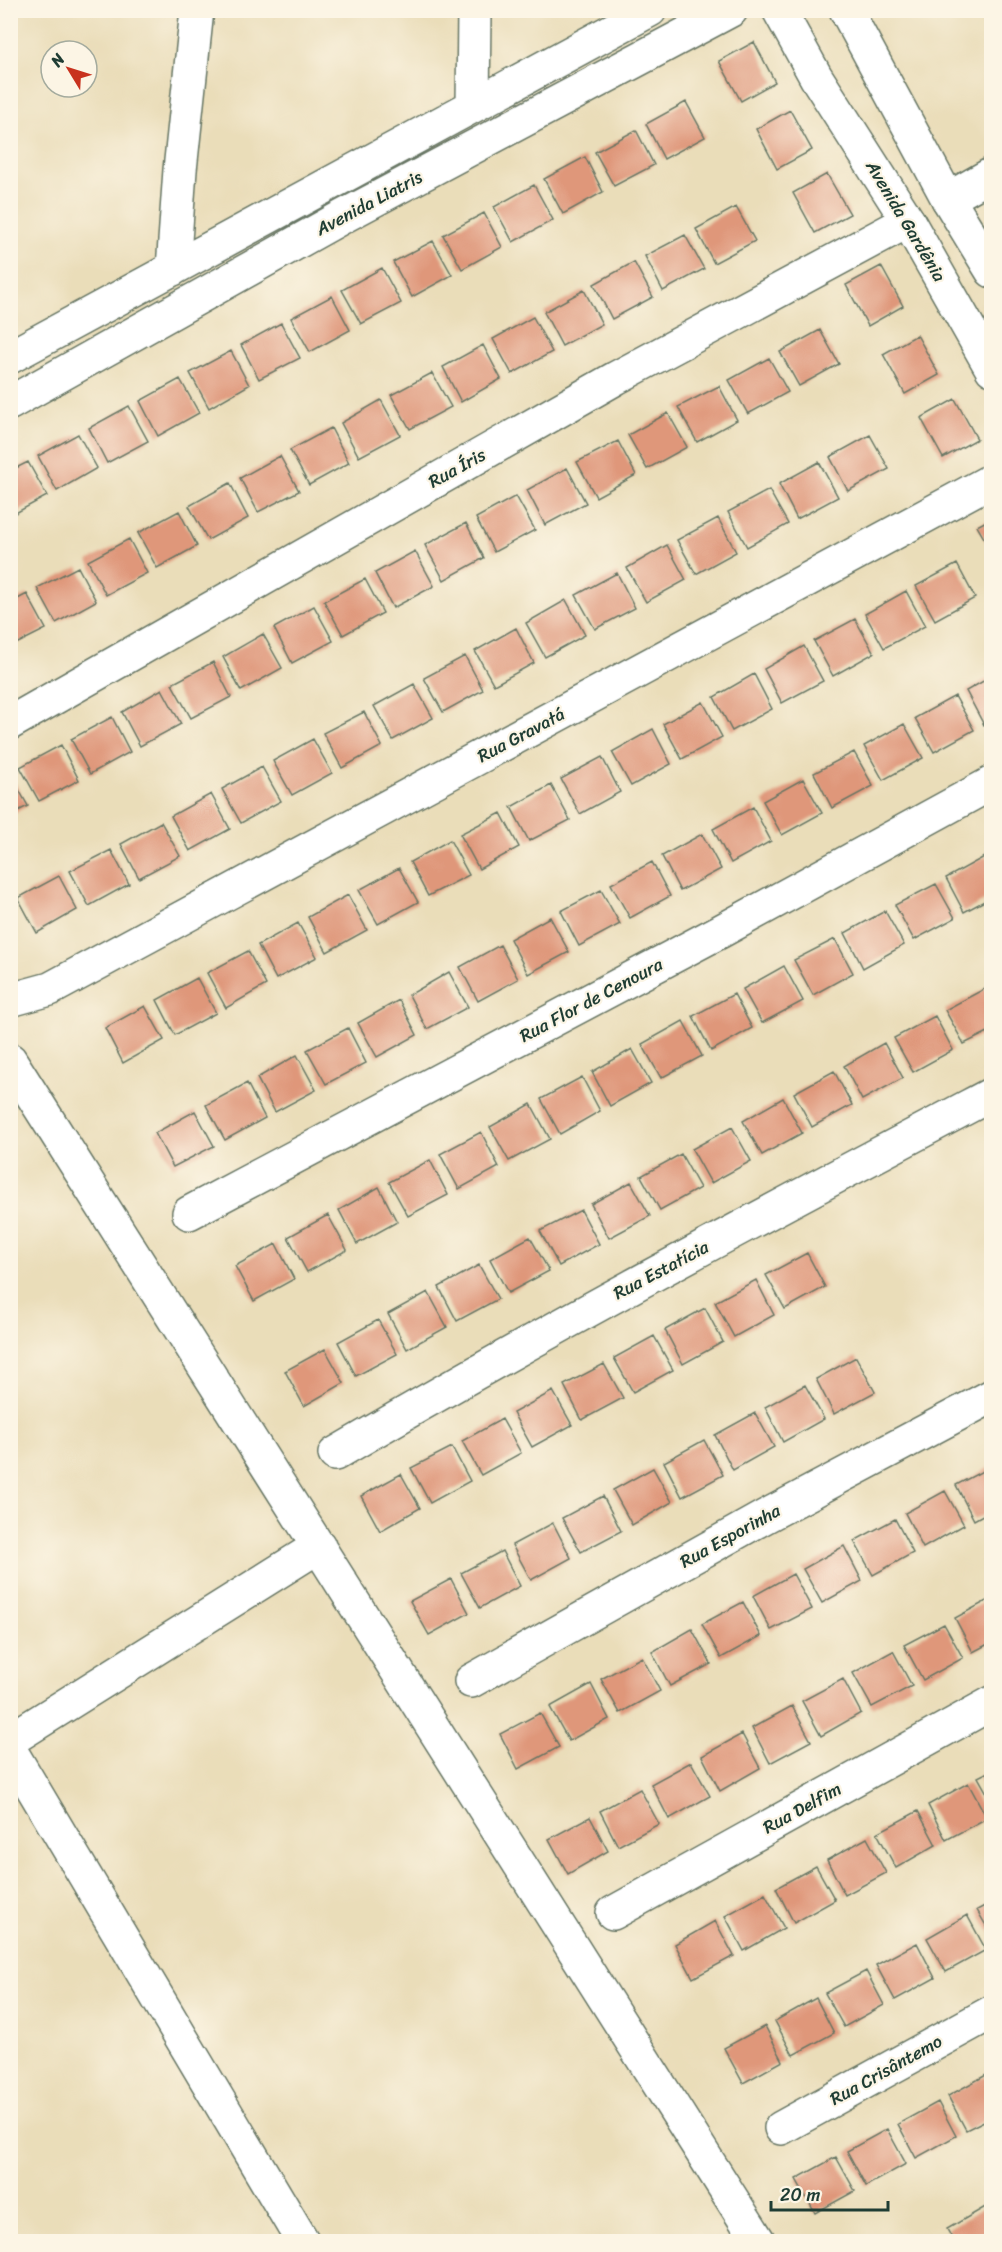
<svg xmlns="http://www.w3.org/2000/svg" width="1002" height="2252" font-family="Sriracha,sans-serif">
<rect width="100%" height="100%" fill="#fcf5e5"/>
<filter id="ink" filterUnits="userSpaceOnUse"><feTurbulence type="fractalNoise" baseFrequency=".0167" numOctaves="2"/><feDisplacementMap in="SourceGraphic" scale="12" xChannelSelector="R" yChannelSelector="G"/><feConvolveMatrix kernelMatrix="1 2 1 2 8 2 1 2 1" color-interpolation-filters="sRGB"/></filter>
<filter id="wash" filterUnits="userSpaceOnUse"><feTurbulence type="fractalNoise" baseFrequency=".008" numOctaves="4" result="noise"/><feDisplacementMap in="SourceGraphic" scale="24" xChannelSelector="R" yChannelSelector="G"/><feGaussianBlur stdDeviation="1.35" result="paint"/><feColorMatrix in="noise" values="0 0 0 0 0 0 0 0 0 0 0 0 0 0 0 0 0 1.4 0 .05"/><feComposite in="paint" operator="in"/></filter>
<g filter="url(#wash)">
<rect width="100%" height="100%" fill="#eaddb9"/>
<g id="blocks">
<path fill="#df977a" d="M754,42L775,82L741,101L719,61Z
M686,102L705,137L664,159L646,124Z
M790,110L812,150L777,169L756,129Z
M636,130L654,165L614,186L595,152Z
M585,157L603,192L563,214L544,179Z
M827,174L850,214L815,233L793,193Z
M534,185L553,220L513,242L494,207Z
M736,207L755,241L714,263L696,229Z
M484,213L502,247L462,269L443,235Z
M685,235L704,269L663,291L645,256Z
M433,241L452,275L412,297L393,262Z
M634,262L653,297L612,319L594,284Z
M881,266L903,306L868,326L846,285Z
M382,268L401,303L361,324L342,290Z
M584,290L602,324L562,346L544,312Z
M332,296L350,330L310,352L291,318Z
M533,317L552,352L512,374L493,339Z
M281,323L300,358L259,379L241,345Z
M820,330L839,364L799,386L780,352Z
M917,335L939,375L905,394L883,354Z
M483,345L501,379L461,402L443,367Z
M231,351L249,385L209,408L190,373Z
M769,358L788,392L748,414L729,380Z
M432,373L451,407L410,429L391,395Z
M180,379L199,413L158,436L140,401Z
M719,386L737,420L697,442L678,407Z
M955,399L977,439L943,458L921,418Z
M381,400L400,435L359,457L341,423Z
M129,406L148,441L107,463L89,428Z
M668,413L687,447L647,469L628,435Z
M331,428L349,463L309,485L290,450Z
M78,434L97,468L57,491L38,456Z
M870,435L889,469L848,491L830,457Z
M618,441L636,475L596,497L577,462Z
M280,456L299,491L258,512L240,478Z
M28,462L47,496L10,516V471Z
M819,462L838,497L797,519L779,484Z
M567,468L586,503L545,525L527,490Z
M230,483L248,518L208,540L189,506Z
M769,490L788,524L747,547L728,512Z
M516,496L535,530L494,552L476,518Z
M179,511L197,546L157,568L138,533Z
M718,518L736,552L696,574L677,540Z
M992,518V552L977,526Z
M466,523L484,558L444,580L425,545Z
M129,539L147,573L106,595L88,561Z
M667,545L686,580L646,602L627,568Z
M415,551L434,586L393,608L375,573Z
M957,564L975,598L935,620L916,586Z
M78,567L96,601L56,623L37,588Z
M617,573L635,608L595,629L576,595Z
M365,579L383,613L343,635L324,601Z
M906,591L925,626L884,648L865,614Z
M27,594L46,629L10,647V603Z
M566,600L585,635L545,657L526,623Z
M314,606L333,641L292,663L274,628Z
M855,619L874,653L833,676L814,641Z
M516,628L534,663L494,685L475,651Z
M263,634L282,668L241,691L223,657Z
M804,646L823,681L782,703L764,669Z
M465,656L483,690L443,712L424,678Z
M213,662L231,697L191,718L172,684Z
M754,674L772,709L732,731L714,697Z
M992,676V721L984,725L966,691Z
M414,684L433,718L393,740L374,706Z
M162,689L181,724L140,746L122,712Z
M955,696L974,730L934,752L915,718Z
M703,702L722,737L682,759L663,724Z
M364,712L382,746L342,768L323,733Z
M112,717L130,752L90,774L71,739Z
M904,724L923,758L883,780L864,746Z
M653,729L671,764L631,786L612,752Z
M313,739L332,773L292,795L273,761Z
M61,745L79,780L39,801L20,767Z
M854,752L873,786L832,808L814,773Z
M602,757L620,792L580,814L561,779Z
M262,767L281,801L241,823L222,789Z
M10,774L28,806L10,815Z
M803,779L822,813L782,835L763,801Z
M551,785L570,820L529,841L511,807Z
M211,794L230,829L190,851L171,816Z
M753,807L771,841L731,863L713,829Z
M501,813L519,847L479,869L460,834Z
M161,822L180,856L139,878L121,844Z
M702,834L721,869L680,891L662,856Z
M450,840L469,875L428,896L410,862Z
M111,850L129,884L89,906L70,871Z
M986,856L992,865V897L964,912L946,878Z
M652,862L670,896L630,918L611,884Z
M399,868L418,902L378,924L359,890Z
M59,876L77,910L37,933L18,898Z
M936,884L955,918L914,940L895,905Z
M601,890L620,924L579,946L561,911Z
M348,895L367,930L327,952L308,917Z
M885,911L904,945L863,968L845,933Z
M550,917L569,952L528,974L510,939Z
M298,923L317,957L276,979L258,945Z
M835,939L853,973L813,995L794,960Z
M500,945L518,979L478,1001L460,967Z
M248,951L266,985L226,1008L207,973Z
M784,966L803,1001L762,1023L743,989Z
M449,972L468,1007L427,1029L409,995Z
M197,978L216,1013L175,1035L157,1000Z
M986,988L992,999V1030L964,1044L945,1010Z
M734,994L752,1028L711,1051L693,1016Z
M399,1000L417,1035L377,1057L358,1023Z
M145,1006L164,1040L123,1063L105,1028Z
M935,1016L953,1050L913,1072L894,1038Z
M683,1021L702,1056L661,1078L642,1044Z
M348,1028L366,1063L326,1084L307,1050Z
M884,1043L903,1078L862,1100L844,1066Z
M632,1049L651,1083L610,1106L592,1072Z
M297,1055L316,1090L275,1112L257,1078Z
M834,1071L852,1105L812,1127L794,1093Z
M582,1077L600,1111L560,1134L541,1099Z
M247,1083L265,1118L225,1140L206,1105Z
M783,1098L802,1133L762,1155L743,1121Z
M531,1104L550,1139L509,1161L490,1127Z
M195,1111L214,1146L173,1167L155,1133Z
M732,1127L751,1161L711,1183L692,1149Z
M481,1132L499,1167L459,1189L440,1154Z
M681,1154L700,1188L660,1210L641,1176Z
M430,1160L448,1195L408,1216L389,1182Z
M631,1182L650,1216L609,1238L591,1204Z
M379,1187L397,1222L357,1244L339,1210Z
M581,1210L599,1244L559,1266L540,1231Z
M328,1215L347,1250L307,1272L288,1237Z
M530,1237L549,1271L508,1293L490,1259Z
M276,1244L294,1279L254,1301L235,1266Z
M807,1253L825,1287L785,1309L766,1275Z
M479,1265L498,1299L457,1321L439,1287Z
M756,1280L774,1315L734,1337L715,1302Z
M428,1292L447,1327L407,1349L388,1314Z
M705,1308L723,1342L683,1364L665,1330Z
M378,1320L397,1354L356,1376L338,1342Z
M654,1336L673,1370L633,1392L614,1358Z
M325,1349L344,1383L304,1406L285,1371Z
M856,1357L875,1392L834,1414L816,1379Z
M604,1364L623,1398L582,1420L564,1385Z
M805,1385L824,1419L783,1442L765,1407Z
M553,1391L572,1425L532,1447L513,1413Z
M755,1413L774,1447L733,1470L715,1435Z
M502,1419L521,1453L481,1475L462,1441Z
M704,1440L723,1475L682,1497L664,1462Z
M452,1447L470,1481L430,1503L411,1468Z
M992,1466V1510L974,1520L956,1485Z
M653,1468L672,1502L632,1525L613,1490Z
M401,1474L420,1508L380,1531L361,1496Z
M945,1491L964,1525L923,1548L905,1513Z
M603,1496L621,1531L581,1552L562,1518Z
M895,1519L913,1553L873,1575L854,1541Z
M553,1523L571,1558L531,1580L512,1545Z
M844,1546L862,1581L822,1603L803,1569Z
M502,1551L520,1586L480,1608L461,1573Z
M793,1574L812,1609L771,1630L753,1596Z
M451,1579L469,1613L429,1635L410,1601Z
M992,1598V1642L973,1652L955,1618Z
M743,1602L761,1636L721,1658L702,1624Z
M944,1624L963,1658L923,1680L904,1645Z
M692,1629L711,1664L670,1686L652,1652Z
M893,1651L912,1686L872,1707L853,1673Z
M642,1657L660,1691L620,1713L601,1679Z
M843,1679L861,1713L821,1736L802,1701Z
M591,1684L609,1719L569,1741L550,1707Z
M792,1706L811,1741L770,1763L752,1728Z
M540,1713L559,1747L518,1769L500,1734Z
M742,1734L760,1768L720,1791L702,1756Z
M691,1762L710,1796L669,1819L651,1784Z
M992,1770V1802L978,1777Z
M968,1783L987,1818L946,1840L928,1805Z
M640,1789L659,1824L618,1846L600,1811Z
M918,1811L936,1845L896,1868L877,1833Z
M590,1817L608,1851L568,1874L549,1839Z
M867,1838L886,1873L845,1895L827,1860Z
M816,1866L835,1900L794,1923L776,1888Z
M765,1894L784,1928L744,1951L725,1916Z
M992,1902V1936L977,1910Z
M967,1915L986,1950L946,1972L927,1938Z
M715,1921L734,1956L693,1978L675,1944Z
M917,1943L935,1978L895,2000L876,1965Z
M866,1971L884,2005L844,2027L825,1993Z
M816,1998L834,2033L793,2055L775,2021Z
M765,2026L783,2061L743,2083L724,2048Z
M988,2074L992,2080V2117L966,2130L948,2096Z
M938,2102L956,2136L916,2158L898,2124Z
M887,2129L906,2164L866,2186L847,2151Z
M836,2157L855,2191L815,2213L796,2179Z
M987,2206L992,2214V2242H954L947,2229Z"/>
</g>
</g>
<g filter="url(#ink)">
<use href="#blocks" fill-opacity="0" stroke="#667563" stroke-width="1.5"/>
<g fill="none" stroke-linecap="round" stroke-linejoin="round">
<g stroke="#667563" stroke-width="36">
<path id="minor" d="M473,106L474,10
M948,199L992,174
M173,269L180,170L197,10
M10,357L650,10
M10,403L344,216L731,10
M10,723L616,378L908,221
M10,1000L50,989L992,480
M10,1060L759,2242
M189,1213L721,931L992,783
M335,1454C551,1327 771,1211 992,1094
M471,1681L766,1516L992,1396
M10,1740L319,1546
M10,1750L303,2242
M613,1913L992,1703
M781,2128L992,2012"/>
</g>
<g stroke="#667563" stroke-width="36">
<path id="tertiary" d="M779,10L816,77L908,221L992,369
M846,10L948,199L992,271"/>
</g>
<use href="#minor" stroke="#fff" stroke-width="33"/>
<use href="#tertiary" stroke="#fff" stroke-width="33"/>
</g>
</g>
<g text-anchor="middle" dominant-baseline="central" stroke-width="4.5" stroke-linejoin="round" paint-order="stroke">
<g font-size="18" fill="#1f3d34" stroke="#fcf5e5">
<text transform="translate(369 203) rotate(-28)">Avenida Liatris</text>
<text transform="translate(906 221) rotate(59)">Avenida Gardênia</text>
<text transform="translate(457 468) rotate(-29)">Rua Íris</text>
<text transform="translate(521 735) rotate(-28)">Rua Gravatá</text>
<text transform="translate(591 1000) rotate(-28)">Rua Flor de Cenoura</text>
<text transform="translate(661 1270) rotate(-28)">Rua Estatícia</text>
<text transform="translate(730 1536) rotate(-29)">Rua Esporinha</text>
<text transform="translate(802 1808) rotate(-29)">Rua Delfim</text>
<text transform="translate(886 2070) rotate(-29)">Rua Crisântemo</text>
</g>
</g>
<rect width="1002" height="2252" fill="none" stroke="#fcf5e5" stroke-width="36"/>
<g transform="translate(69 69) rotate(308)"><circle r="28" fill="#fcf5e5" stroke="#a4ab9e" stroke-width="1.5"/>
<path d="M0-4.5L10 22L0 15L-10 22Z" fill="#c8321e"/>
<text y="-9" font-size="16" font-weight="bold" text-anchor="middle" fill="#1f3d34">N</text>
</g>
<path d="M771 2201v9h117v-9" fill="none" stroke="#1f3d34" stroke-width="3"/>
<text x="780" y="2201" font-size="18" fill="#1f3d34" stroke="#fcf5e5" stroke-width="4.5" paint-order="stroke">20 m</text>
</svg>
